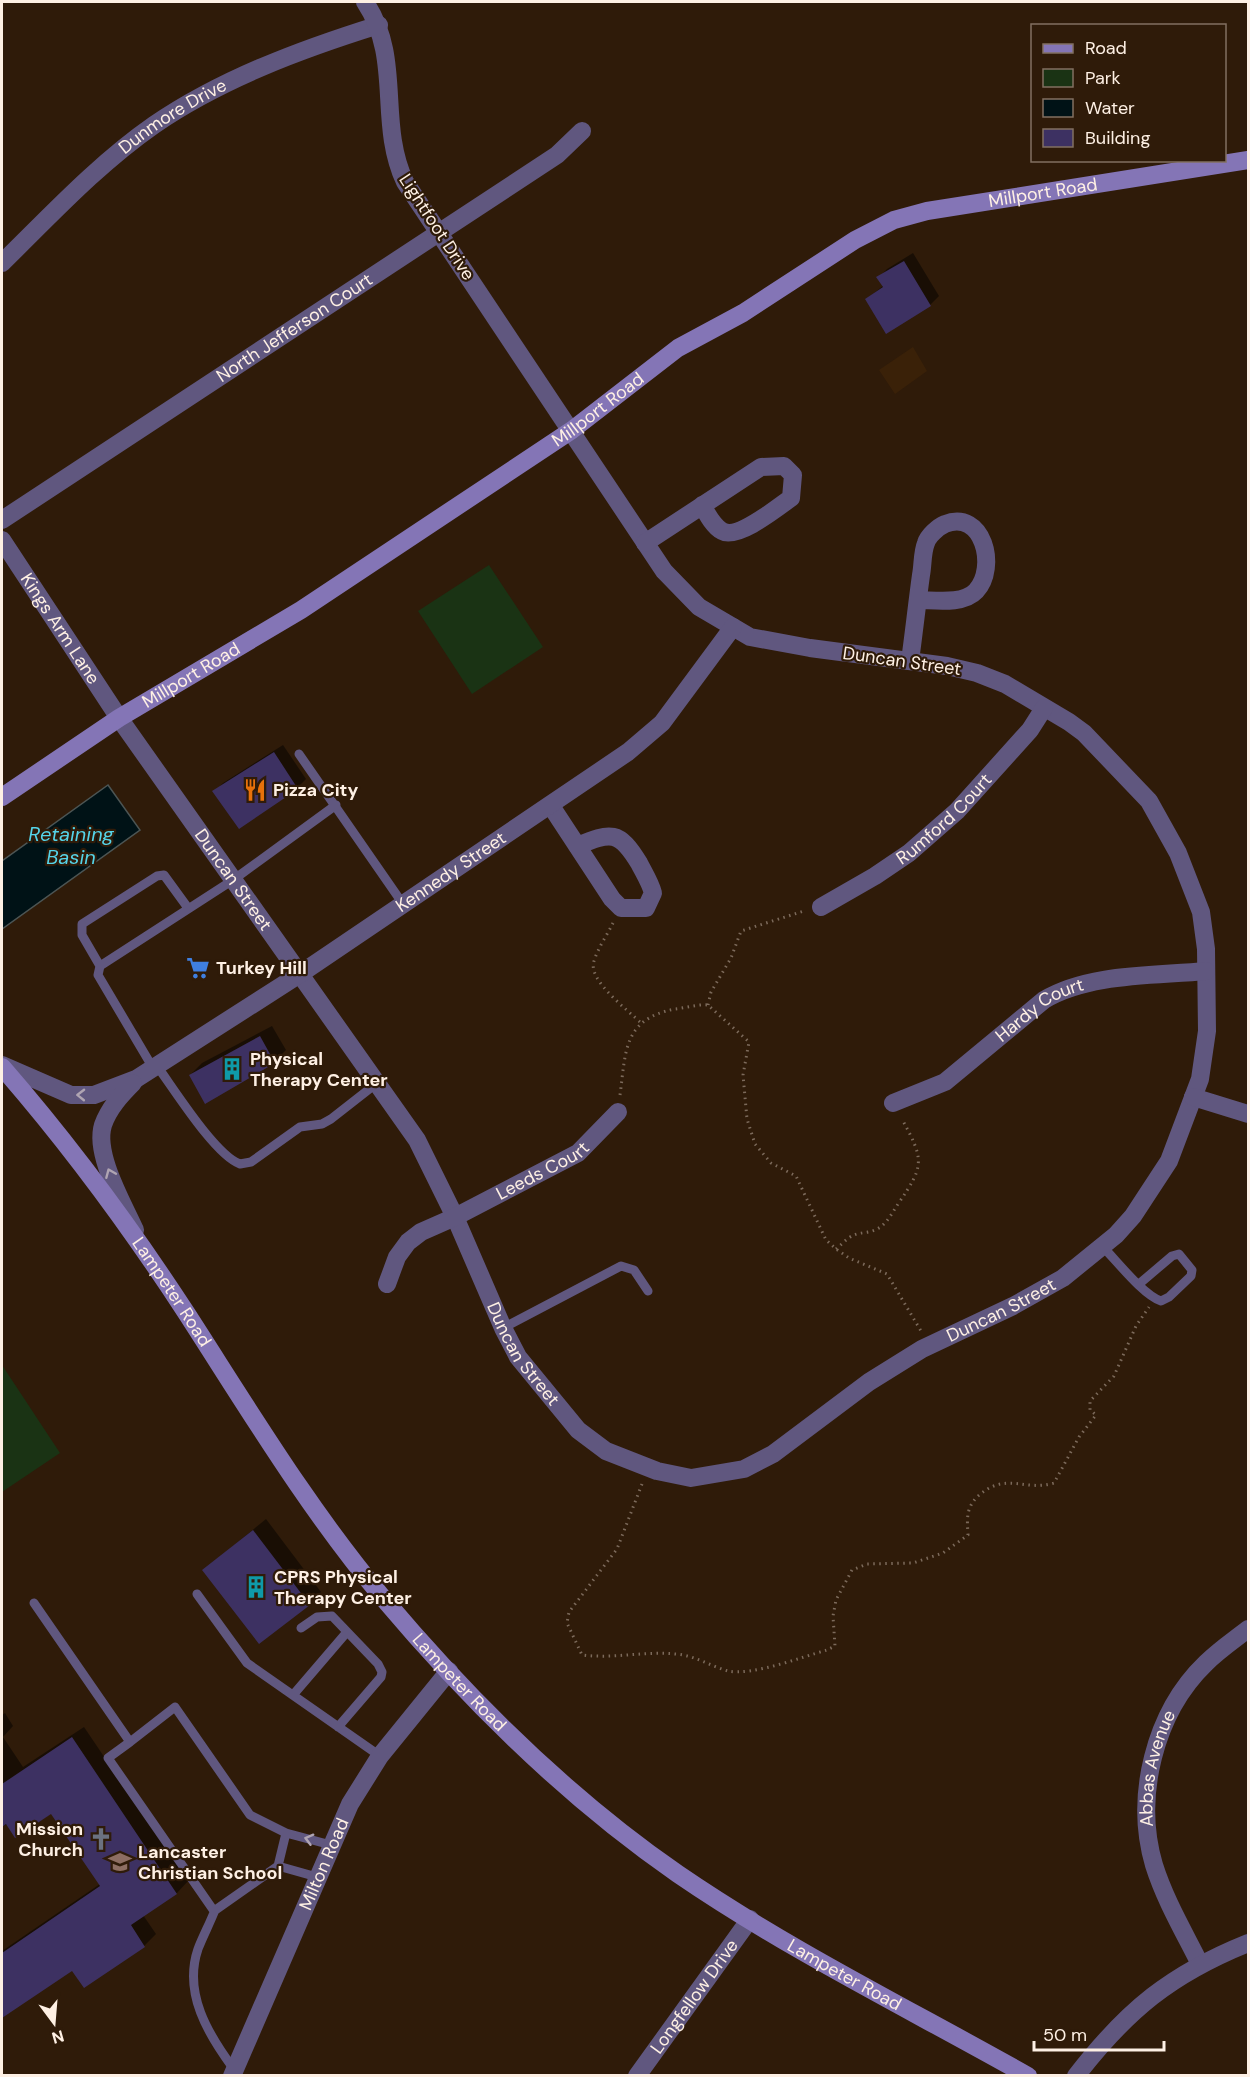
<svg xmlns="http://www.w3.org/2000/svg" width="1250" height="2077" font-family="'DM Sans',sans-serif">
<rect width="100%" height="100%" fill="#2f1b09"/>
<path fill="#3a2108" d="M913,347L927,371L895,394L879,370Z"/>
<path fill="#1a3314" d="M489,565L543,647L472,694L418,611Z
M2,1365L60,1453L2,1492Z"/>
<path fill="#001216" stroke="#4c5554" stroke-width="1.5" d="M108,785L140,830L2,929V861Z"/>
<path fill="#0007" d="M913,253L939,296L930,305L867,299L884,285L878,278L887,269Z
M283,745L306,779L297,788L214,792L223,783Z
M272,1026L286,1050L274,1062L206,1102L190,1075L202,1063Z
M266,1519L321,1592L259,1642L204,1570Z
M5,1713L13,1726L3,1737L23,1767L84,1727L188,1881L177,1893L143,1915L156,1934L144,1946L85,1986L73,1969L2,2016V1951L100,1884L51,1812L2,1826V1715Z"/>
<path fill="#3d3162" d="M904,261L931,306L886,334L865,299L883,287L876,277Z
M274,752L298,789L239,829L212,791Z
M260,1036L275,1063L205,1104L189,1075Z
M253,1530L310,1605L259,1644L202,1570Z
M72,1737L177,1894L131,1925L145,1947L84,1988L72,1971L2,2018V1953L100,1886L51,1814L15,1838L6,1824L2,1827V1784Z"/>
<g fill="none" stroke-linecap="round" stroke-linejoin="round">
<path stroke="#7c6a5b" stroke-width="3" stroke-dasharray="1.5 4.5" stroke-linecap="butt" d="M613,923C607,935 598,948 594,961C587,980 628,1010 641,1023
M708,1005L711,992L731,958L741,931L804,911
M620,1095C626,1051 623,1019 675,1009C686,1008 697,1004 708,1005L749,1042L743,1075L747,1119L755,1144L771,1163L796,1176L826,1240L836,1249L849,1258L887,1274L921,1331
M836,1249C841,1245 848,1237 854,1235C861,1232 870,1233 877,1229C887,1224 892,1213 898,1204C925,1165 924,1160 902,1119
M642,1484L617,1549L569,1612L567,1623L582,1655C614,1659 644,1651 675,1654C694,1655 710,1666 728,1671C752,1676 802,1657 827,1650L835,1646L833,1616L836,1600L852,1570L867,1564L913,1563L943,1553L968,1535C967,1518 966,1508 978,1496C1006,1471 1025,1492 1054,1483L1079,1437L1096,1415L1090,1410V1401L1114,1376L1136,1326L1149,1307"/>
<path stroke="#60577f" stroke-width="9" d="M299,754L403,904
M100,966L82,935V924L157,876L164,875L188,908
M157,1066C174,1089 215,1155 240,1164L251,1162L300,1127L322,1124L331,1119L377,1083
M153,1068L98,975L100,966L233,880L336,805
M1102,1246C1117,1261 1143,1295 1161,1301L1169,1297L1191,1276L1192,1270L1179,1254L1172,1256L1139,1284
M503,1328L621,1266L634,1270L648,1291
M197,1594L247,1663L380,1756
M34,1603L130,1742L175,1707L250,1815L286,1833L278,1866L214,1911L108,1758L130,1742
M301,1628L317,1617L332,1616L378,1664L382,1672L381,1677L338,1727
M293,1695L347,1632
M286,1833L331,1845
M278,1866L317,1877
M215,1910C210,1923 203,1936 198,1949C183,1993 208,2034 233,2068"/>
<g stroke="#60577f" stroke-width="18">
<path id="s1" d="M2,263C50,216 98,164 154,125C221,79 302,49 379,25"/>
<path id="s2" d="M2,520L557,155L582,131"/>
<path id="s3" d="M2,540L119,718L417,1140L455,1217L503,1328L518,1357L578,1430L606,1451L657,1471L691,1478L744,1469L773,1454L869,1382L922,1349L1013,1306L1063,1278L1116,1235L1133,1216L1169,1161L1200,1079L1207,1031L1206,949L1201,912L1178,853L1149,801L1084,733L1069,722L1005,684L977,673L947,666L810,648L750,637L699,607L664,571L405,182C377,122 403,59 365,2"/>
<path d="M645,543L761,467L784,466L793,475L791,498C777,508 737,540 722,531C713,526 707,514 702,505"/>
<path d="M910,661C914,632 917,604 921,575C923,565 922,553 926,543C928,536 938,527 945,524C983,509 998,567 976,591C963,605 934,600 918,600"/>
<path d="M551,806L612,899L621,908H646L653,893C650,882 644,873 639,863C619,830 611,832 577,846"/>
<path id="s4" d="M821,907L875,876L909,853L957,811L1030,730L1044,708"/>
<path id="s5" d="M2,1065L71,1095H94L136,1079L300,974L628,752L662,723L733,627"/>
<path d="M133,1083C121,1095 109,1108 103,1125C94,1154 123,1203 135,1230"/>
<path d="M1193,1097L1248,1114"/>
<path id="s6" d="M893,1103L945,1082L1044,1000C1089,973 1155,976 1206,971"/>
<path id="s7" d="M387,1284L397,1257L408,1242L421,1232L455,1217L578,1153L618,1112"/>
<path id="s8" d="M1200,1964C1184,1932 1165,1900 1154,1865C1134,1797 1154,1713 1206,1663C1219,1650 1234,1640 1248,1629"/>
<path id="s9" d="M232,2076L350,1804L380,1756L449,1671"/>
<path id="s10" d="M637,2076L750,1919"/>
<path d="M1076,2076C1127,2010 1171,1974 1248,1943"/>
</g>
<g stroke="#8475b6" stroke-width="18">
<path id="s11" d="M2,797L119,718L301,610L572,430L678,348L743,313L855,240L894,220L927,211L1248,160"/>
<path id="s12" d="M2,1067C69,1144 131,1228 187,1314C249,1410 309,1510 383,1598C469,1700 568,1798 678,1874C789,1950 911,2010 1028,2076"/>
</g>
</g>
<defs><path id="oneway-chevron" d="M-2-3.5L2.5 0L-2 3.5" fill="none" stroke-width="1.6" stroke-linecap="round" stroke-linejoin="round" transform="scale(1.5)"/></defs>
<g stroke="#afa4b2">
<use href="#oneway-chevron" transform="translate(81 1095) rotate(-179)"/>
<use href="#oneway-chevron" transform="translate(110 1173) rotate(-113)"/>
<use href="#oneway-chevron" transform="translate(309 1839) rotate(-165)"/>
</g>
<defs>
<g id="restaurant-bare" transform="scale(1.8)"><path d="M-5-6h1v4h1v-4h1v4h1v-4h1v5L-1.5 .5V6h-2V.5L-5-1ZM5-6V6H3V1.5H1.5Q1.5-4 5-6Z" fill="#e8710a" stroke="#2f1b09" stroke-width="2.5" paint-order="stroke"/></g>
<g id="supermarket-bare" transform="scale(1.8)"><path d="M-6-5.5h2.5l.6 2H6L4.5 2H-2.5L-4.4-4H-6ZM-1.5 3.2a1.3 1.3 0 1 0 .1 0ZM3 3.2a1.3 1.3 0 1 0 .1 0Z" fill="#3f7fe0" stroke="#2f1b09" stroke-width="2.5" paint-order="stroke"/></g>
<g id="building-bare" transform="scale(1.8)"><path d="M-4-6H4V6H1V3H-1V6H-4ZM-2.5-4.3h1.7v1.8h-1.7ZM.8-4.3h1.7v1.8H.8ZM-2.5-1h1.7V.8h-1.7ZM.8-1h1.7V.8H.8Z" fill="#0f9aa8" stroke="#2f1b09" stroke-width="2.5" paint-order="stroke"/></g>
<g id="church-bare" transform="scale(1.8)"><path d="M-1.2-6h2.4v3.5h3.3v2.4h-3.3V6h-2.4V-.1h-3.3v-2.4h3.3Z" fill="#6b7280" stroke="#2f1b09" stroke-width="2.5" paint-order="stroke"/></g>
<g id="school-bare" transform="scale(1.8)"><path d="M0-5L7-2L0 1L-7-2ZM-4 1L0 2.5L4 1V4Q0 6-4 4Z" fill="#8d6e63" stroke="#2f1b09" stroke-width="2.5" paint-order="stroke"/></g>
</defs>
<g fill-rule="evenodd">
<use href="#restaurant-bare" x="255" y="790"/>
<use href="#supermarket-bare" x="198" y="968"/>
<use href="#building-bare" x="232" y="1069"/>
<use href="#building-bare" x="256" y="1587"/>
<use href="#church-bare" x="101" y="1839"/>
<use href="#school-bare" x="120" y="1862"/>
</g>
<g text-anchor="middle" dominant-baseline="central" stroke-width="4.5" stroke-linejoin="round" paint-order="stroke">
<g font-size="18" fill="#fef0e4" stroke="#2f1b09">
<text stroke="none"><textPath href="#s1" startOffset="226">Dunmore Drive</textPath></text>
<text stroke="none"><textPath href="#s11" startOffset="1215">Millport Road</textPath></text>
<text transform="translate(437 227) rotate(57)">Lightfoot Drive</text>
<text stroke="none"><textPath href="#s2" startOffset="350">North Jefferson Court</textPath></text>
<text stroke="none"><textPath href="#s11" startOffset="711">Millport Road</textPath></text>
<text stroke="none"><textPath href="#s3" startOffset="106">Kings Arm Lane</textPath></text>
<text transform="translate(902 661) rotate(8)">Duncan Street</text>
<text stroke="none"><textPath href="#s11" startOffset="225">Millport Road</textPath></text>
<text stroke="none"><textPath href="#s4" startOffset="152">Rumford Court</textPath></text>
<text stroke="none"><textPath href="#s5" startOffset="520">Kennedy Street</textPath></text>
<text stroke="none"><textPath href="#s3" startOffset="411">Duncan Street</textPath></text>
<text stroke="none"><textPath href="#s6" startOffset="176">Hardy Court</textPath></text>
<text stroke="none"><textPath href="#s7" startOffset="200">Leeds Court</textPath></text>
<text stroke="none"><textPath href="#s12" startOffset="282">Lampeter Road</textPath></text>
<text stroke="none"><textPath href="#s3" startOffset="1545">Duncan Street</textPath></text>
<text stroke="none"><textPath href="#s3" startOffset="969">Duncan Street</textPath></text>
<text stroke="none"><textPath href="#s12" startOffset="768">Lampeter Road</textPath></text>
<text stroke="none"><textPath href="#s8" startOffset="208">Abbas Avenue</textPath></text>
<text stroke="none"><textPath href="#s9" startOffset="231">Milton Road</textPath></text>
<text stroke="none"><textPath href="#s12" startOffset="1254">Lampeter Road</textPath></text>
<text stroke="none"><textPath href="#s10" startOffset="98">Longfellow Drive</textPath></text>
</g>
<g font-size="18" font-weight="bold" fill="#fef0e4" stroke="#2f1b09" text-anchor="start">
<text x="273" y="790">Pizza City</text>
<text x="216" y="968">Turkey Hill</text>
<text x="250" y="1059">Physical<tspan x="250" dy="21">Therapy Center</tspan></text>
<text x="274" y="1577">CPRS Physical<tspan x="274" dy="21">Therapy Center</tspan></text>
<text x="83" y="1829" text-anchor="end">Mission<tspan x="83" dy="21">Church</tspan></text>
<text x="138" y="1852">Lancaster<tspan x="138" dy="21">Christian School</tspan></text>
</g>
<g font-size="20" font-style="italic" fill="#55d4e9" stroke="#2f1b09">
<text x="71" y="834">Retaining<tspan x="71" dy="23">Basin</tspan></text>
</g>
</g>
<rect width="1250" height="2077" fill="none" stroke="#fef0e4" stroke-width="6"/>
<rect x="1031" y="24" width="195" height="138" fill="#2f1b09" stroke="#827061" stroke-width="1.5"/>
<rect x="1043" y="44" width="30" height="9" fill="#8475b6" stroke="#827061" stroke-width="1.5"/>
<text x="1085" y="54" font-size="18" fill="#fef0e4">Road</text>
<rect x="1043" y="69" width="30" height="18" fill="#1a3314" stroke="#827061" stroke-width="1.5"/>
<text x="1085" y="84" font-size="18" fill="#fef0e4">Park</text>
<rect x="1043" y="99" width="30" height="18" fill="#001216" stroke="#827061" stroke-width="1.5"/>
<text x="1085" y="114" font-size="18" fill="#fef0e4">Water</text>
<rect x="1043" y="129" width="30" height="18" fill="#3d3162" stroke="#827061" stroke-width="1.5"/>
<text x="1085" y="144" font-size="18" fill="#fef0e4">Building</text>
<g transform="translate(54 2023) rotate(164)" stroke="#2f1b09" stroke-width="4.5" paint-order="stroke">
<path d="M0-4.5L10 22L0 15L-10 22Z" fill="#fef0e4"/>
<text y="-9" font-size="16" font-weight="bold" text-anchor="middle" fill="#fef0e4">N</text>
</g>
<path d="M1034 2041v9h130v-9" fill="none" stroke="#fef0e4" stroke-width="3"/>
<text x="1043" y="2041" font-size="18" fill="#fef0e4" stroke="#2f1b09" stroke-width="4.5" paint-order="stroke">50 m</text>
</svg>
